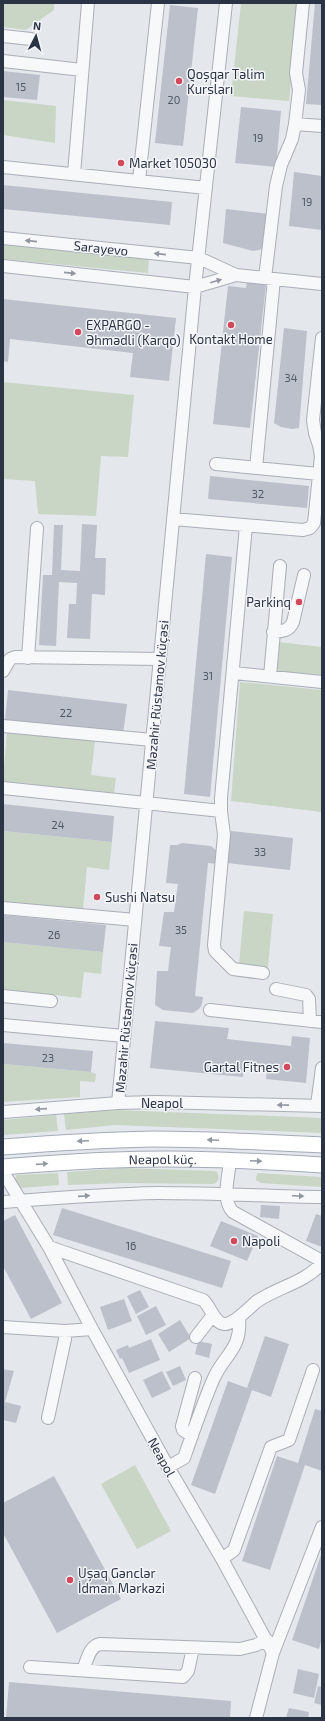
<svg xmlns="http://www.w3.org/2000/svg" width="325" height="1721" font-family="'Exo 2',sans-serif">
<rect width="100%" height="100%" fill="#e4e7ec"/>
<path fill="#c9d6c5" d="M3,3H54V10L26,30L3,27Z
M241,3H298L289,101L231,96Z
M3,100L56,106L55,143L3,135Z
M3,244L149,259L148,273L3,259Z
M3,382L134,395L128,457L101,456L96,516L38,514L35,481L3,479Z
M278,642L322,647V675L276,671Z
M240,682L322,690V812L231,801Z
M7,731L95,741L91,775L116,778L114,793L3,781Z
M3,831L112,842L109,870L87,867L83,910L3,902Z
M244,911L273,914L268,967L239,964Z
M3,942L103,952L101,974L84,972L81,998L3,989Z
M3,1064L91,1072L96,1074L95,1082L80,1081V1097L3,1102Z
M116,1110L322,1118V1133L115,1125L66,1130L64,1114Z
M56,1115L58,1131L3,1135V1120Z
M124,1168L214,1171L217,1172L219,1178L216,1183L213,1184L124,1183L68,1185L67,1172Z
M58,1173L59,1185L21,1188H18L14,1180L17,1175Z
M258,1173L322,1177V1187L261,1183L256,1180V1178Z
M135,1465L171,1531L137,1549L101,1484Z"/>
<path fill="#bbc0ca" d="M315,3H322V105L306,104Z
M170,5L198,8L183,146L155,143Z
M3,71L40,75L37,100L3,97Z
M241,107L281,111L276,167L235,163Z
M294,172L322,176V230L289,226Z
M3,185L172,202L170,225L3,209Z
M226,209L269,214L265,247L259,250L253,251L223,243Z
M247,282L266,284L250,428L213,424L228,286L246,288Z
M3,299L176,318L169,381L130,377L133,353L10,339L8,362L3,361Z
M284,328L307,331L299,428L292,429L281,427L274,423Z
M210,476L309,486L307,508L208,499Z
M82,524L97,525L95,558H106L105,595L92,594L90,639L67,638L69,604H76L77,583L59,582L56,646L39,645L43,575H52L54,525H63L61,570L80,571Z
M206,554L232,557L210,797L184,794Z
M8,690L127,704L123,734L5,720Z
M3,804L114,816L112,842L3,831Z
M231,831L293,838L290,870L227,863Z
M182,843L211,846L218,852L217,864L208,863L195,996L203,997L202,1004L200,1008L193,1013L163,1010L155,1005L157,971H168L171,947L159,946L164,912H174L178,884L166,883L170,845H177Z
M3,915L106,925L103,952L3,942Z
M155,1021L229,1028L227,1039L291,1046L292,1036L310,1038L306,1083L266,1079L267,1070L244,1068L243,1077L150,1068Z
M3,1043L93,1051L91,1072L3,1064Z
M261,1205L280,1206L279,1219L260,1217Z
M62,1208L231,1261L222,1288L53,1235Z
M316,1214L322,1216V1247L306,1241Z
M15,1215L62,1303L31,1319L3,1266V1221Z
M221,1221L258,1236L247,1261L210,1246Z
M140,1290L149,1307L136,1314L127,1296Z
M124,1299L132,1321L108,1330L100,1307Z
M156,1306L166,1325L146,1335L137,1316Z
M180,1320L191,1338L169,1352L158,1334Z
M265,1336L289,1344L271,1397L252,1390L215,1494L191,1485L228,1381L247,1388Z
M151,1339L160,1360L129,1373L122,1358L120,1359L116,1350L128,1345L129,1348Z
M198,1341L212,1344L209,1358L195,1354Z
M180,1366L186,1380L173,1386L166,1372Z
M3,1369L14,1371L5,1402L21,1406L16,1423L3,1420Z
M162,1371L171,1389L152,1398L143,1380Z
M315,1409L322,1411V1471L305,1465L270,1570L242,1561L277,1456L298,1463Z
M54,1476L121,1599L57,1633L3,1533V1503Z
M322,1552V1638L319,1649L292,1640Z
M298,1669L319,1674L314,1698L293,1693Z
M9,1682L231,1701L230,1718H6Z
M318,1686L322,1687V1705L314,1703Z
M289,1708L309,1712L308,1718H286Z"/>
<g fill="none" stroke-linecap="round" stroke-linejoin="round">
<g stroke="#a9aeb7" stroke-width="14">
<path id="minor" d="M3,36L31,39
M3,61L82,70
M295,124L322,126
M3,167L206,188
M74,174L88,3
M139,180L158,3
M3,238L199,258L236,275L322,284
M3,266L195,287L236,275
M265,278L276,186L281,165L292,139L295,124L299,90L296,73L303,3
M322,338L313,420L315,433L319,445H322
M216,464L319,474
M256,468L274,279
M173,519L303,530L310,528L314,523L321,456L319,445
M273,632C283,631 289,631 293,622L304,575
M28,658L37,528
M3,671L10,659L15,657L160,659
M234,673L322,682
M270,676L280,566
M3,726L152,740
M3,788L221,811V798L246,526
M221,811L224,835L214,945L215,951L233,969L263,973
M3,908L135,920
M276,989L306,995L309,999L310,1021
M3,996L51,1001
M210,1010L322,1022
M3,1025L124,1036
M118,1103L195,287L226,3
M317,1105L322,1068
M3,1112L118,1103L156,1102L322,1106
M230,1160C229,1176 221,1200 233,1212L322,1261
M3,1172L49,1247L92,1329L168,1467L222,1559L273,1653L256,1718
M3,1202C55,1198 106,1194 158,1193C213,1193 267,1196 322,1197
M49,1247L203,1300C211,1307 214,1323 224,1324C233,1325 249,1308 256,1302C277,1287 305,1283 322,1263
M3,1327L65,1331L92,1329
M196,1337L213,1315
M48,1418L65,1339V1331
M192,1436L183,1430L182,1426L195,1378
M168,1467L184,1458C193,1432 202,1406 213,1380C224,1354 242,1350 239,1317
M222,1559L234,1550L271,1447L289,1440L313,1370
M273,1653L322,1527
M30,1667L183,1677L188,1671L193,1648
M83,1670C87,1661 89,1646 100,1644L240,1649L256,1645L267,1640"/>
</g>
<g stroke="#a3abb8" stroke-width="17">
<g id="major">
<path d="M3,1147C53,1143 102,1140 152,1139C209,1139 265,1142 322,1145"/>
<path id="s1" d="M3,1167C40,1164 78,1161 115,1160C184,1157 253,1161 322,1165"/>
</g>
</g>
<use href="#minor" stroke="#f7f8fa" stroke-width="12"/>
<use href="#major" stroke="#fff" stroke-width="15"/>
</g>
<defs><path id="oneway-solid" d="M-6-.8H1V-3.2L6.5 0L1 3.2V.8H-6Z"/></defs>
<g fill="#9196a0">
<use href="#oneway-solid" transform="translate(31 241) rotate(-174)"/>
<use href="#oneway-solid" transform="translate(160 254) rotate(-174)"/>
<use href="#oneway-solid" transform="translate(70 273) rotate(6)"/>
<use href="#oneway-solid" transform="translate(216 281) rotate(-16)"/>
<use href="#oneway-solid" transform="translate(283 1105) rotate(-179)"/>
<use href="#oneway-solid" transform="translate(41 1109) rotate(176)"/>
<use href="#oneway-solid" transform="translate(84 1196) rotate(-4)"/>
<use href="#oneway-solid" transform="translate(298 1196) rotate(2)"/>
</g>
<g fill="#959aa2">
<use href="#oneway-solid" transform="translate(213 1140) rotate(-178)"/>
<use href="#oneway-solid" transform="translate(83 1141) rotate(177)"/>
<use href="#oneway-solid" transform="translate(256 1161) rotate(3)"/>
<use href="#oneway-solid" transform="translate(42 1164) rotate(-4)"/>
</g>
<g fill="#d1495b" stroke="#f4f6f9" stroke-width="1.5">
<circle cx="179" cy="81" r="4"/>
<circle cx="121" cy="163" r="4"/>
<circle cx="231" cy="325" r="4"/>
<circle cx="78" cy="332" r="4"/>
<circle cx="299" cy="602" r="4"/>
<circle cx="97" cy="897" r="4"/>
<circle cx="287" cy="1067" r="4"/>
<circle cx="234" cy="1241" r="4"/>
<circle cx="70" cy="1580" r="4"/>
</g>
<g text-anchor="middle" dominant-baseline="central" stroke-width="3" stroke-linejoin="round" paint-order="stroke">
<g font-size="11" fill="#4f5766">
<text x="21" y="86">15</text>
<text x="174" y="99">20</text>
<text x="258" y="137">19</text>
<text x="307" y="201">19</text>
<text x="291" y="377">34</text>
<text x="258" y="493">32</text>
<text x="208" y="675">31</text>
<text x="66" y="712">22</text>
<text x="58" y="824">24</text>
<text x="260" y="851">33</text>
<text x="181" y="929">35</text>
<text x="54" y="934">26</text>
<text x="48" y="1057">23</text>
<text x="131" y="1245">16</text>
</g>
<g font-size="13" fill="#2b3445" stroke="#f4f6f9" text-anchor="start">
<text x="187" y="74">Qoşqar Təlim<tspan x="187" dy="15">Kursları</tspan></text>
<text x="129" y="163">Market 105030</text>
<text x="86" y="325">EXPARGO -<tspan x="86" dy="15">Əhmədli (Karqo)</tspan></text>
<text x="231" y="339" text-anchor="middle">Kontakt Home</text>
<text x="291" y="602" text-anchor="end">Parkinq</text>
<text x="105" y="897">Sushi Natsu</text>
<text x="279" y="1067" text-anchor="end">Gartal Fitnes</text>
<text x="242" y="1241">Napoli</text>
<text x="78" y="1573">Uşaq Gənclər<tspan x="78" dy="15">İdman Mərkəzi</tspan></text>
</g>
<g font-size="13" fill="#2b3445" stroke="#f4f6f9">
<text transform="translate(101 248) rotate(6)">Sarayevo</text>
<text transform="translate(157 695) rotate(-85)">Məzahir Rüstəmov küçəsi</text>
<text transform="translate(126 1018) rotate(-85)">Məzahir Rüstəmov küçəsi</text>
<text x="162" y="1103">Neapol</text>
<text stroke="none"><textPath href="#s1" startOffset="160">Neapol küç.</textPath></text>
<text transform="translate(162 1457) rotate(61)">Neapol</text>
</g>
</g>
<rect width="325" height="1721" fill="none" stroke="#2b3445" stroke-width="8"/>
<g transform="translate(36 36) rotate(6)" stroke="#f4f6f9" stroke-width="3" paint-order="stroke">
<path d="M0-3L7 15L0 10L-7 15Z" fill="#2b3445"/>
<text y="-6" font-size="11" font-weight="bold" text-anchor="middle" fill="#2b3445">N</text>
</g>
</svg>
